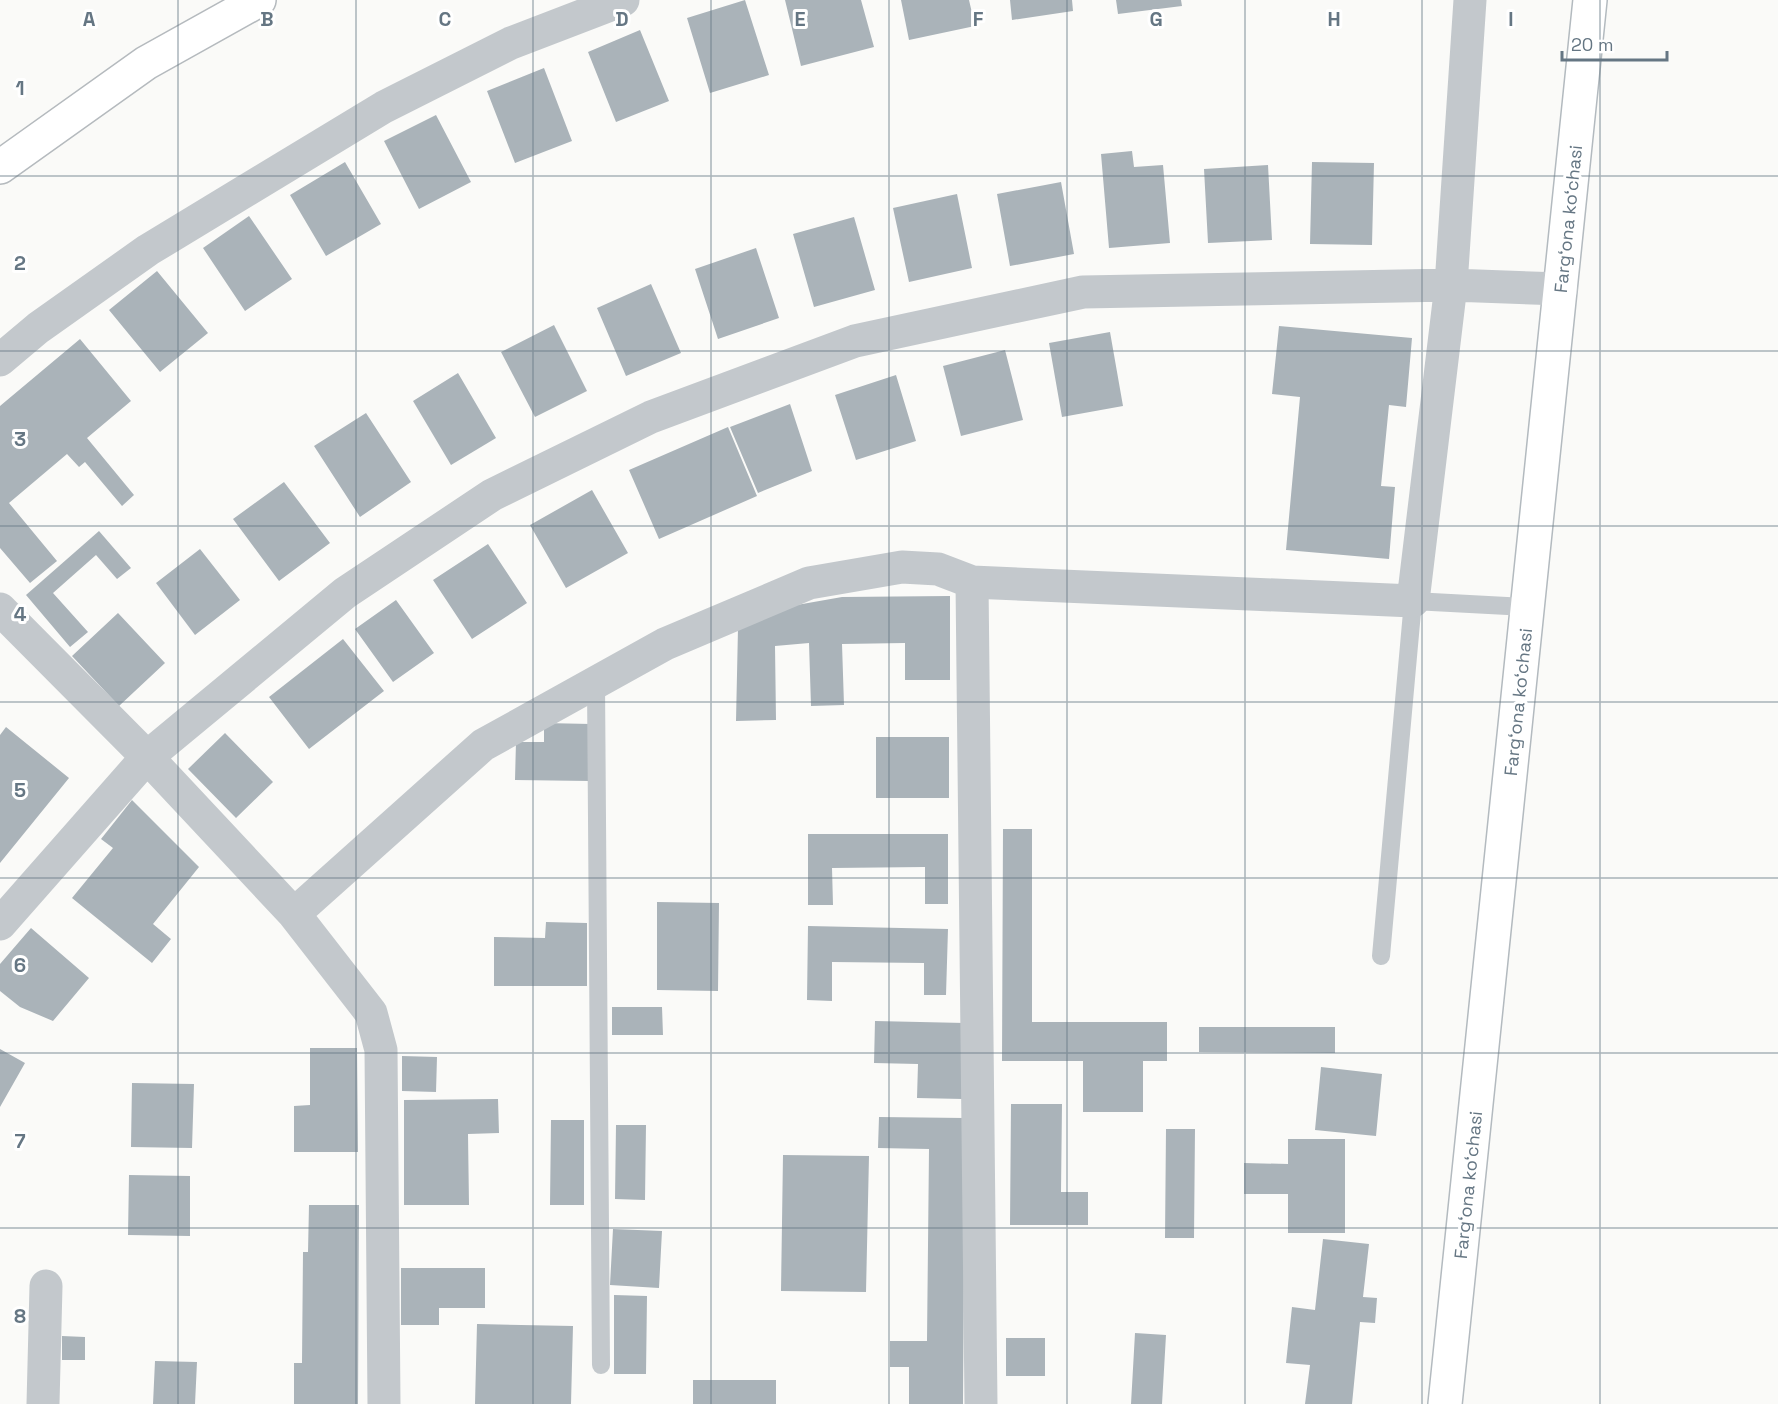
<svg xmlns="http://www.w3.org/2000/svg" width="1778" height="1404" font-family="'Space Grotesk',sans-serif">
<rect width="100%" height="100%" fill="#fafaf8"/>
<path fill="#aab3b9" d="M745,0L769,75L710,93L687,18Z
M785,0H861L874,47L801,66Z
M901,0H969L975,26L909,40Z
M1010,0H1072L1073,11L1012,20Z
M1116,0H1181L1182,6L1118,14Z
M640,30L669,101L616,122L588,52Z
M544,68L572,141L515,163L487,91Z
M436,115L471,182L419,209L384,141Z
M1132,151L1134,167L1163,165L1170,243L1109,248L1101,154Z
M345,162L381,224L326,256L290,195Z
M1312,162L1374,163L1372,245L1310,244Z
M1268,165L1272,240L1208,243L1204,169Z
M1061,182L1074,254L1010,266L997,194Z
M957,194L972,268L909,282L893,208Z
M249,216L292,279L245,311L203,248Z
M854,217L875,290L814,307L793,234Z
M756,248L779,318L718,339L695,269Z
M157,271L208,333L160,372L109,310Z
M651,284L681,353L626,376L597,308Z
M554,325L587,391L535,417L501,352Z
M1279,326L1412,338L1406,407L1389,405L1381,486L1395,487L1389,559L1286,550L1300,397L1272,394Z
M1110,332L1123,406L1062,417L1049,343Z
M80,339L131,401L87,438L134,495L122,506L85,462L79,467L67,454L9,503L57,561L30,583L0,548V406Z
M1005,350L1023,420L961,436L943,366Z
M458,373L496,438L451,465L413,401Z
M896,375L916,441L856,460L835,395Z
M790,404L812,471L758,493L730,427Z
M366,413L411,482L360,517L314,446Z
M728,427L757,496L659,539L629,470Z
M284,482L330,543L279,581L233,519Z
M592,490L628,553L566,588L530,525Z
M99,531L131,568L117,579L96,555L53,593L88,632L70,647L26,595Z
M488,544L527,603L472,639L433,580Z
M200,549L240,600L195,635L156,583Z
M950,596V680H905V643L842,644L844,705L811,706L809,643L775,646L776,720L736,721L738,628L774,609L842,597Z
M396,600L434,653L393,682L355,629Z
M118,613L165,663L119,706L72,656Z
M343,639L384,691L309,749L269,697Z
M544,723L591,724L590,781L515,780L516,742H544Z
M6,727L69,778L0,863V735Z
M225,733L273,782L236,818L188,769Z
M876,737H949V798H876Z
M132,800L199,867L153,924L171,939L152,963L72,898L113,848L101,839Z
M1003,829H1032V1022H1167V1061H1143V1112H1083V1061H1002Z
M808,834H948V904H925V867L832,868L833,905H808Z
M657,902L719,903L718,991L657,990Z
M546,922L587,923V986H494V937L545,938Z
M808,926L948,929L946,995H924V963L832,962V1001L807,1000Z
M31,928L89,978L53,1021L20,1007L0,991V964Z
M612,1007H662L663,1035H612Z
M875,1021L965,1023L963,1099L917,1098L918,1064L874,1063Z
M1199,1027H1335V1053L1199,1052Z
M310,1048H357L358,1152H294V1106L310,1105Z
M0,1049L25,1063L0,1107Z
M402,1056L437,1057L436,1092L402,1091Z
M1321,1067L1382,1074L1376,1136L1315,1130Z
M132,1083L194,1084L192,1148L131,1147Z
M498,1099L499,1133L468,1134L469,1205H404V1100Z
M1011,1104H1062L1061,1192H1088V1225H1010Z
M879,1117L965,1118L963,1404H909V1367H890V1341H927L929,1149L878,1148Z
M551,1120H584V1205H550Z
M616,1125H646L645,1200L615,1199Z
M1166,1129H1195L1194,1238H1165Z
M1288,1139H1345V1233H1288V1194H1244V1163L1288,1164Z
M783,1155L869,1156L866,1292L781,1291Z
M129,1175L190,1176V1236L128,1235Z
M309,1205H359L358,1404H294V1363H302L303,1252H308Z
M613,1229L662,1231L659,1288L610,1285Z
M1323,1239L1369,1244L1363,1297L1377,1298L1375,1323L1360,1322L1352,1404H1305L1310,1365L1286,1363L1292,1307L1315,1310Z
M401,1268H485V1308H439V1325H401Z
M614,1295L647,1296L646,1374H614Z
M477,1324L573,1326L571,1404H475Z
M1135,1333L1166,1335L1162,1404H1131Z
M62,1336L85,1337V1360H62Z
M1006,1338H1045V1376H1006Z
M155,1361L197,1362L195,1404H153Z
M693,1380H776V1404H693Z"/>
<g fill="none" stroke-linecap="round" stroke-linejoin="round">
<g stroke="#b3babf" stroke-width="36">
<path id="secondary" d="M1445,1404L1590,0"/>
</g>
<g stroke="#b5babe" stroke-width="36">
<path id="primary" d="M0,167L146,63L259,0"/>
</g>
<path stroke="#c3c8cc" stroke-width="18" d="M596,683L601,1365
M1381,956L1413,601L1528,607"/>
<path stroke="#c3c8cc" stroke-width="33" d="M0,360L38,328L148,250L384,107L511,43L623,0
M972,582L981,1404
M0,609L147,757L294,914L371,1013L381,1050L384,1404
M294,914L483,745L665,644L809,583L902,567L938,569L972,582L1413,601L1451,285L1470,0
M0,924L147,757L345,593L492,495L651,417L855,341L1083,292L1451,285L1561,289
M43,1404L46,1286"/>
<use href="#secondary" stroke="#fff" stroke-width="33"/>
<use href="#primary" stroke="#fff" stroke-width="33"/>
</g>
<path fill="none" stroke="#657683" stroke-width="1.5" stroke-opacity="0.55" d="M178,0V1404M356,0V1404M533,0V1404M711,0V1404M889,0V1404M1067,0V1404M1245,0V1404M1422,0V1404M1600,0V1404M0,176H1778M0,351H1778M0,526H1778M0,702H1778M0,878H1778M0,1053H1778M0,1228H1778"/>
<g text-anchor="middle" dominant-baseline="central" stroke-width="6" stroke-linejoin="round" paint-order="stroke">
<g font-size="18" fill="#657683" stroke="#fff">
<text transform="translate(1568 219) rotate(-84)">Fargʻona koʻchasi</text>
<text transform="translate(1518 702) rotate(-84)">Fargʻona koʻchasi</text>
<text transform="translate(1468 1185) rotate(-84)">Fargʻona koʻchasi</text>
</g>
</g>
<g font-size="20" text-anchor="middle" font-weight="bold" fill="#657683" stroke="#fff" stroke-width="6" stroke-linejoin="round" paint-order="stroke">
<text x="89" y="26">A</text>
<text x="267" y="26">B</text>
<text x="445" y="26">C</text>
<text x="622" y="26">D</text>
<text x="800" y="26">E</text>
<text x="978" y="26">F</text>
<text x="1156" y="26">G</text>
<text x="1334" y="26">H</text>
<text x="1511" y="26">I</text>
<text x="20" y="95">1</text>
<text x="20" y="270">2</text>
<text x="20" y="446">3</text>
<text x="20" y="621">4</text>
<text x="20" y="797">5</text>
<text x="20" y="972">6</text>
<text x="20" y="1148">7</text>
<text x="20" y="1323">8</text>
</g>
<path d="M1562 51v9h105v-9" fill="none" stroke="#657683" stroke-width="3"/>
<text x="1571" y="51" font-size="18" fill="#657683" stroke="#ffffff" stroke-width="4.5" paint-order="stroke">20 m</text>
</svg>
